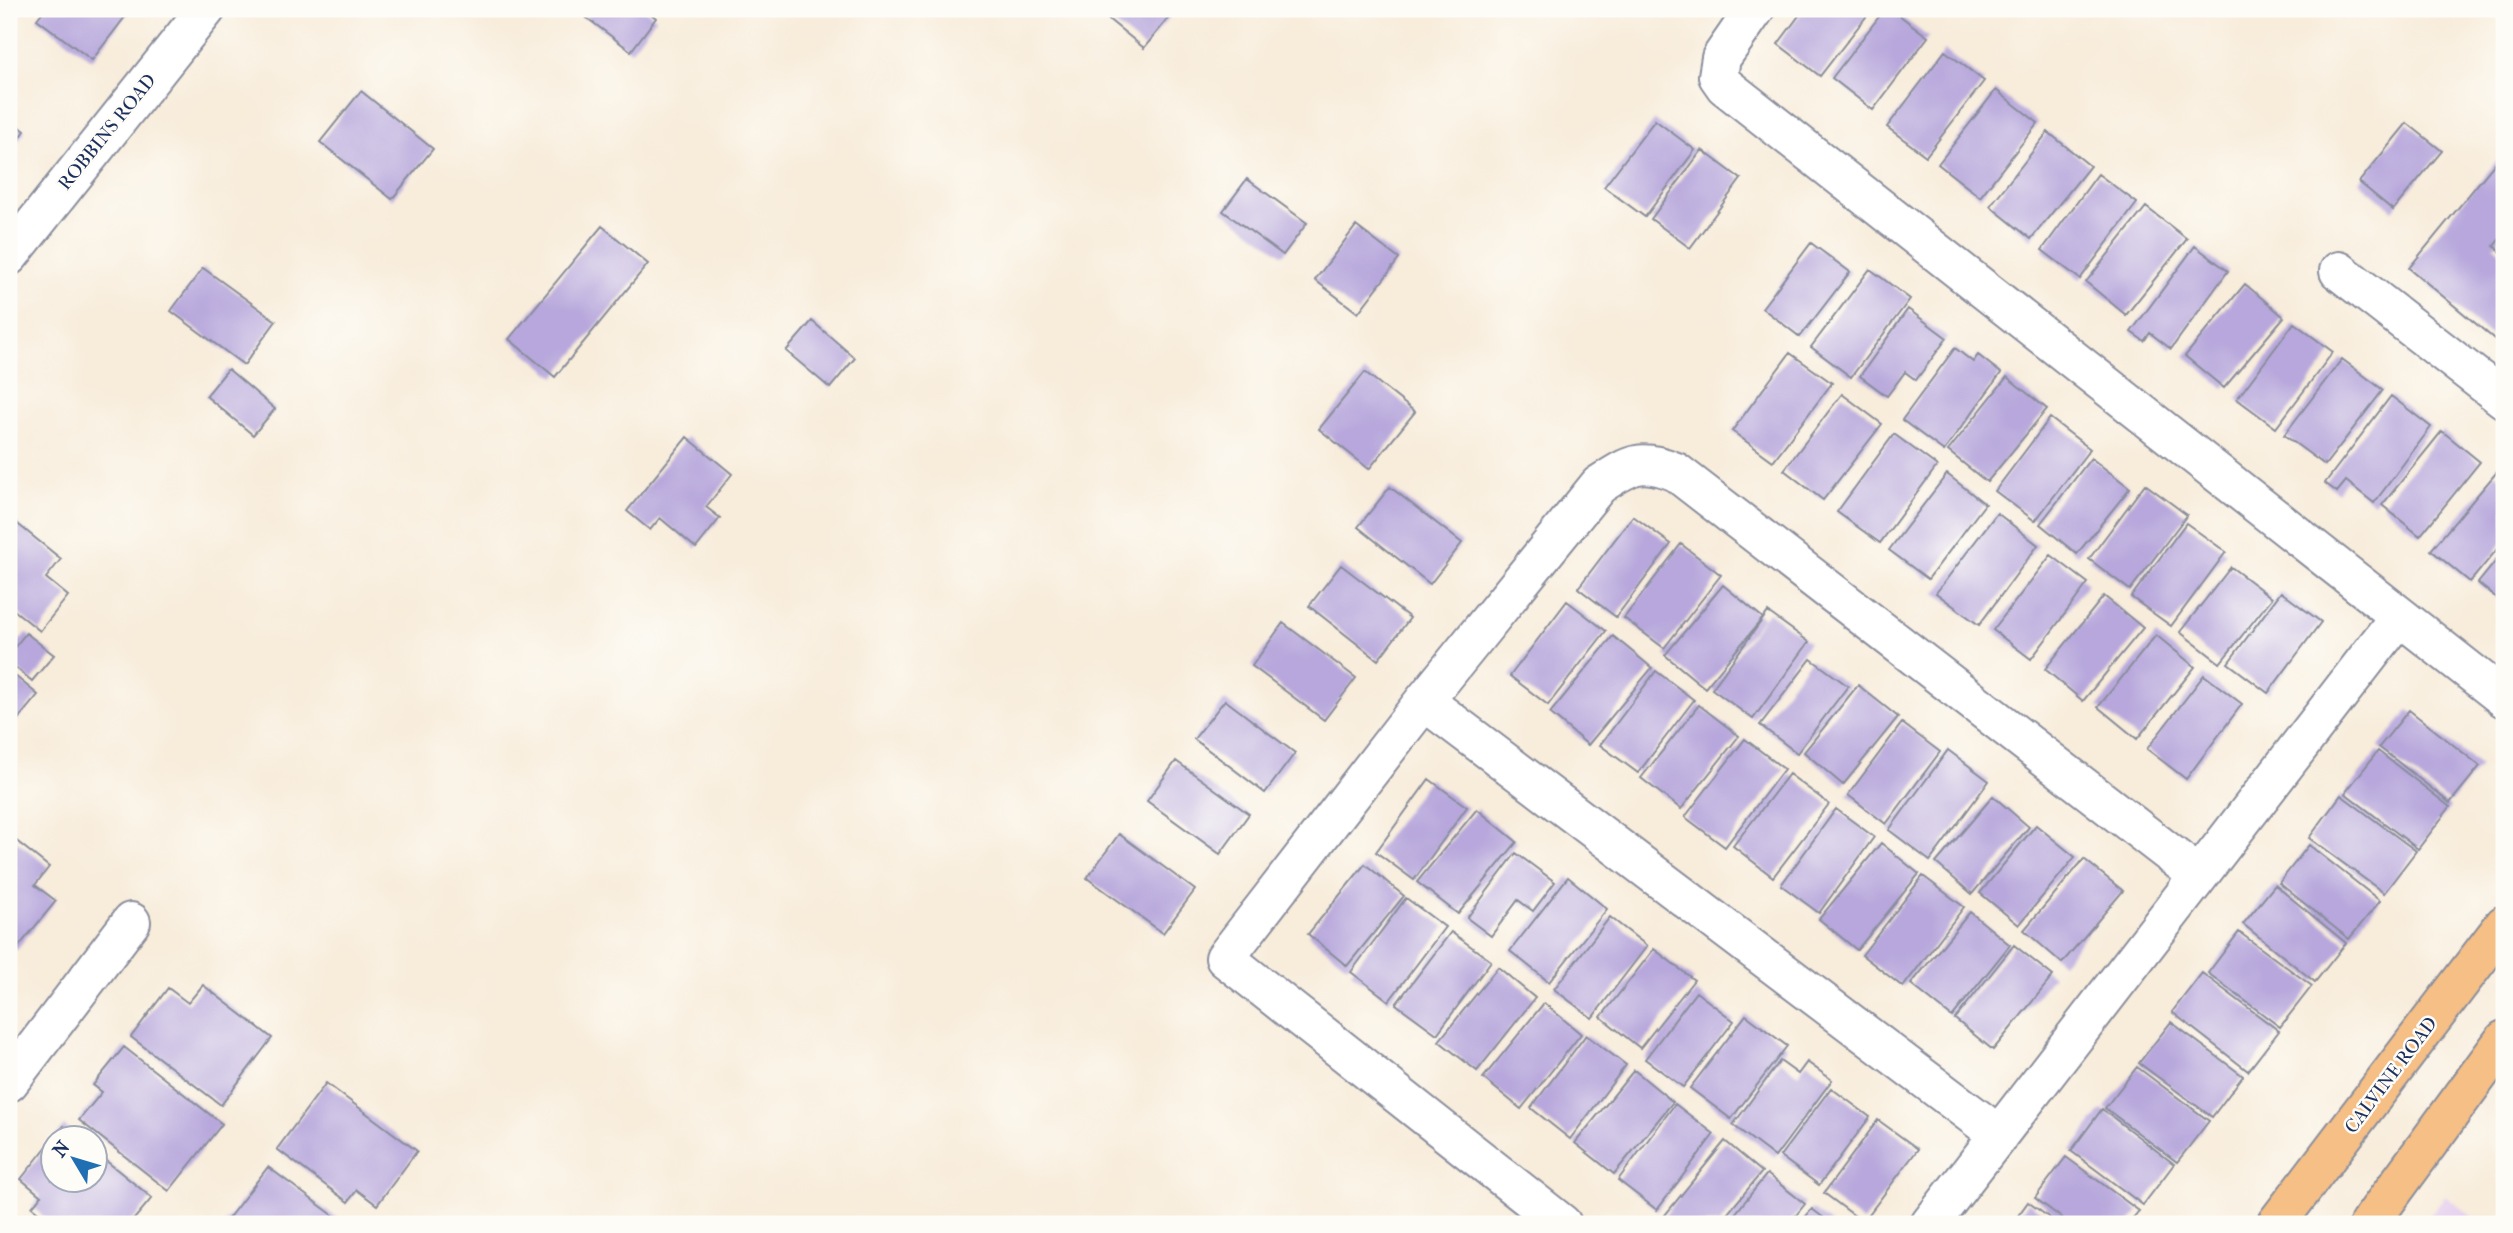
<svg xmlns="http://www.w3.org/2000/svg" width="2513" height="1233" font-family="'IM FELL French Canon',serif">
<rect width="100%" height="100%" fill="#fdfcf7"/>
<filter id="ink" filterUnits="userSpaceOnUse"><feTurbulence type="fractalNoise" baseFrequency=".0143" numOctaves="2"/><feDisplacementMap in="SourceGraphic" scale="14" xChannelSelector="R" yChannelSelector="G"/><feConvolveMatrix kernelMatrix="1 2 1 2 8 2 1 2 1" color-interpolation-filters="sRGB"/></filter>
<filter id="wash" filterUnits="userSpaceOnUse"><feTurbulence type="fractalNoise" baseFrequency=".00686" numOctaves="4" result="noise"/><feDisplacementMap in="SourceGraphic" scale="28" xChannelSelector="R" yChannelSelector="G"/><feGaussianBlur stdDeviation="1.57" result="paint"/><feColorMatrix in="noise" values="0 0 0 0 0 0 0 0 0 0 0 0 0 0 0 0 0 1.4 0 .05"/><feComposite in="paint" operator="in"/></filter>
<g filter="url(#wash)">
<rect width="100%" height="100%" fill="#f8ecda"/>
<path fill="#e7d2ef" d="M2445,1196L2482,1224H2423Z"/>
<g id="blocks">
<path fill="#b7a7dc" d="M45,9H131L92,60L37,19Z
M575,9H644L656,18L631,51Z
M1096,9H1176L1144,48Z
M1804,9H1872L1820,76L1778,44Z
M1885,9H1891L1928,37L1873,110L1832,78Z
M1945,51L1984,81L1926,156L1887,127Z
M1996,90L2038,123L1980,197L1938,164Z
M361,91L433,149L392,199L320,142Z
M9,119L25,131L9,153Z
M1655,120L1695,150L1645,217L1604,187Z
M2407,123L2442,151L2393,210L2359,182Z
M2048,132L2090,166L2031,239L1990,206Z
M1702,150L1741,179L1690,248L1651,219Z
M2504,152V234L2494,246L2504,255V347L2409,268Z
M2098,174L2137,203L2080,279L2042,250Z
M1247,179L1307,223L1283,255L1223,211Z
M2146,207L2187,239L2126,315L2086,282Z
M602,226L648,264L555,377L509,339Z
M1356,226L1399,259L1358,313L1315,280Z
M1811,243L1850,272L1800,337L1762,308Z
M2195,246L2228,271L2171,349L2150,333L2144,341L2131,332Z
M203,268L276,321L244,365L171,311Z
M1870,269L1910,299L1851,377L1811,347Z
M2245,284L2284,317L2224,388L2185,356Z
M1908,309L1947,338L1916,380L1905,372L1887,396L1860,376Z
M812,321L855,358L830,388L786,351Z
M2294,323L2333,352L2276,428L2237,399Z
M1955,348L1973,362L1978,355L2001,373L1944,451L1902,420Z
M1790,353L1832,383L1773,461L1732,431Z
M2342,359L2383,390L2325,465L2284,435Z
M228,369L275,409L253,435L206,396Z
M1365,372L1415,412L1369,469L1319,429Z
M2007,377L2047,409L1987,482L1948,451Z
M1842,394L1882,424L1823,500L1784,470Z
M2391,396L2431,427L2374,503L2346,481L2337,492L2325,483Z
M2050,418L2090,449L2035,521L1995,491Z
M2442,431L2480,462L2420,536L2382,505Z
M1894,434L1937,466L1880,543L1837,512Z
M687,437L732,474L706,507L720,518L696,548L660,518L650,530L627,511Z
M2091,458L2130,488L2077,554L2040,524Z
M2496,473L2504,481V541L2470,582L2431,550Z
M1947,474L1985,504L1928,579L1889,550Z
M2145,484L2187,515L2130,590L2089,559Z
M1390,487L1462,543L1430,584L1358,527Z
M1997,513L2038,545L1979,625L1936,593Z
M1633,516L1671,544L1616,617L1578,588Z
M14,521L61,559L46,578L68,596L40,631L9,606V528Z
M2186,523L2226,552L2171,626L2131,597Z
M1681,544L1721,575L1664,648L1624,618Z
M2504,551V604L2478,583Z
M2051,555L2088,583L2031,659L1993,630Z
M1341,565L1410,618L1378,660L1309,606Z
M2231,567L2272,598L2220,663L2180,632Z
M1723,585L1763,618L1705,688L1665,655Z
M2281,592L2321,622L2268,693L2228,663Z
M2104,596L2143,628L2083,701L2045,669Z
M1567,601L1606,631L1548,705L1510,676Z
M1768,612L1809,642L1753,719L1712,689Z
M1283,623L1356,678L1324,720L1252,666Z
M26,633L54,655L32,681L9,662V654Z
M2156,635L2195,667L2137,739L2098,707Z
M1613,636L1652,668L1588,745L1550,713Z
M1811,659L1848,686L1797,753L1760,725Z
M9,671L38,695L9,730Z
M1656,671L1694,700L1638,773L1600,745Z
M2204,675L2242,704L2186,779L2147,749Z
M1858,685L1898,717L1843,785L1804,752Z
M1225,700L1295,753L1265,793L1194,739Z
M1699,705L1739,736L1681,809L1641,778Z
M2409,710L2480,766L2450,803L2379,747Z
M1902,723L1940,752L1886,824L1848,795Z
M1745,739L1784,769L1725,847L1685,817Z
M1948,750L1989,781L1930,861L1889,830Z
M2378,751L2450,807L2418,849L2345,793Z
M1176,761L1249,814L1220,854L1147,801Z
M1789,774L1829,804L1773,877L1733,846Z
M1429,779L1467,807L1414,880L1376,852Z
M2341,795L2416,851L2384,893L2309,838Z
M1993,796L2029,827L1972,894L1936,863Z
M1477,809L1517,842L1458,914L1417,882Z
M1836,809L1874,837L1819,913L1781,885Z
M2036,825L2075,857L2019,925L1980,893Z
M1119,834L1195,890L1163,933L1087,878Z
M9,835L49,867L35,885L56,901L16,950L9,945Z
M1881,843L1919,874L1857,950L1819,919Z
M2309,845L2380,901L2349,939L2279,883Z
M1516,853L1555,882L1533,911L1518,900L1491,936L1467,918Z
M2084,859L2123,891L2062,963L2024,930Z
M1365,864L1404,896L1347,966L1308,934Z
M1923,876L1964,907L1903,987L1862,955Z
M1568,877L1607,909L1549,982L1510,951Z
M2275,885L2346,943L2315,982L2243,924Z
M1406,898L1445,927L1389,1001L1351,972Z
M1970,912L2010,945L1952,1017L1911,984Z
M1610,917L1647,946L1592,1018L1554,989Z
M1451,932L1491,961L1437,1034L1396,1004Z
M2239,932L2312,986L2280,1027L2208,973Z
M2014,945L2053,976L1993,1050L1955,1019Z
M1654,949L1694,980L1640,1048L1601,1017Z
M1498,967L1535,998L1477,1071L1439,1041Z
M2202,973L2279,1031L2248,1071L2172,1012Z
M203,985L272,1038L221,1105L131,1037L168,988L188,1003Z
M1696,992L1734,1021L1683,1087L1645,1059Z
M1544,1003L1581,1034L1521,1109L1483,1078Z
M1746,1015L1787,1046L1731,1119L1690,1088Z
M2171,1022L2243,1076L2212,1117L2139,1063Z
M1586,1035L1626,1065L1570,1139L1531,1108Z
M124,1047L222,1124L169,1191L79,1120L102,1092L93,1085Z
M1780,1061L1798,1074L1807,1062L1832,1080L1775,1157L1733,1125Z
M2137,1067L2209,1121L2177,1162L2105,1108Z
M1634,1070L1673,1102L1614,1174L1575,1143Z
M326,1083L417,1151L377,1205L357,1190L348,1202L277,1149Z
M1831,1088L1870,1117L1819,1185L1780,1156Z
M1675,1104L1714,1134L1657,1210L1618,1180Z
M2102,1109L2174,1164L2143,1205L2071,1151Z
M1878,1120L1918,1149L1863,1222L1824,1193Z
M64,1126L79,1138H54Z
M52,1140V1180H94V1151L152,1198L130,1224H53L32,1207L41,1196L21,1179Z
M1725,1141L1762,1172L1719,1224H1677L1665,1215Z
M2066,1157L2139,1211L2128,1224H2070L2035,1198Z
M268,1167L345,1224H224Z
M1767,1174L1805,1204L1789,1224H1727Z
M2028,1202L2058,1224H2012Z
M1812,1209L1832,1224H1800Z"/>
</g>
</g>
<g filter="url(#ink)">
<use href="#blocks" fill-opacity="0" stroke="#8a8e9c" stroke-width="2"/>
<g fill="none" stroke-linecap="round" stroke-linejoin="round">
<g stroke="#8a8e9c" stroke-width="42">
<path id="minor" d="M1755,9L1721,58L1718,76L1725,86L2504,698
M9,256L206,9
M2339,271L2504,399
M1424,701L1999,1135
M9,1082L131,922
M1562,1224L1225,958L1424,701L1599,485C1630,465 1639,457 1676,472L2199,876
M1930,1224L2399,617"/>
</g>
<g stroke="#8a8e9c" stroke-width="42">
<path id="major" d="M2276,1224L2504,925
M2369,1224L2504,1040"/>
</g>
<use href="#minor" stroke="#fff" stroke-width="38"/>
<use href="#major" stroke="#f5bf86" stroke-width="38"/>
</g>
</g>
<g text-anchor="middle" dominant-baseline="central" stroke-width="5" stroke-linejoin="round" paint-order="stroke">
<g font-size="19" fill="#1b2f5e" stroke="#fdfcf7">
<text transform="translate(107 132) rotate(-51)">ROBBINS ROAD</text>
<text transform="translate(2391 1075) rotate(-53)">CALVINE ROAD</text>
</g>
</g>
<rect width="2513" height="1233" fill="none" stroke="#fdfcf7" stroke-width="35"/>
<g transform="translate(74 1159) rotate(308)"><circle r="33" fill="#fdfcf7" stroke="#a3aaba" stroke-width="2"/>
<path d="M0-5L12 26L0 18L-12 26Z" fill="#1f6fb2"/>
<text y="-10" font-size="19" font-weight="bold" text-anchor="middle" fill="#1b2f5e">N</text>
</g>
</svg>
